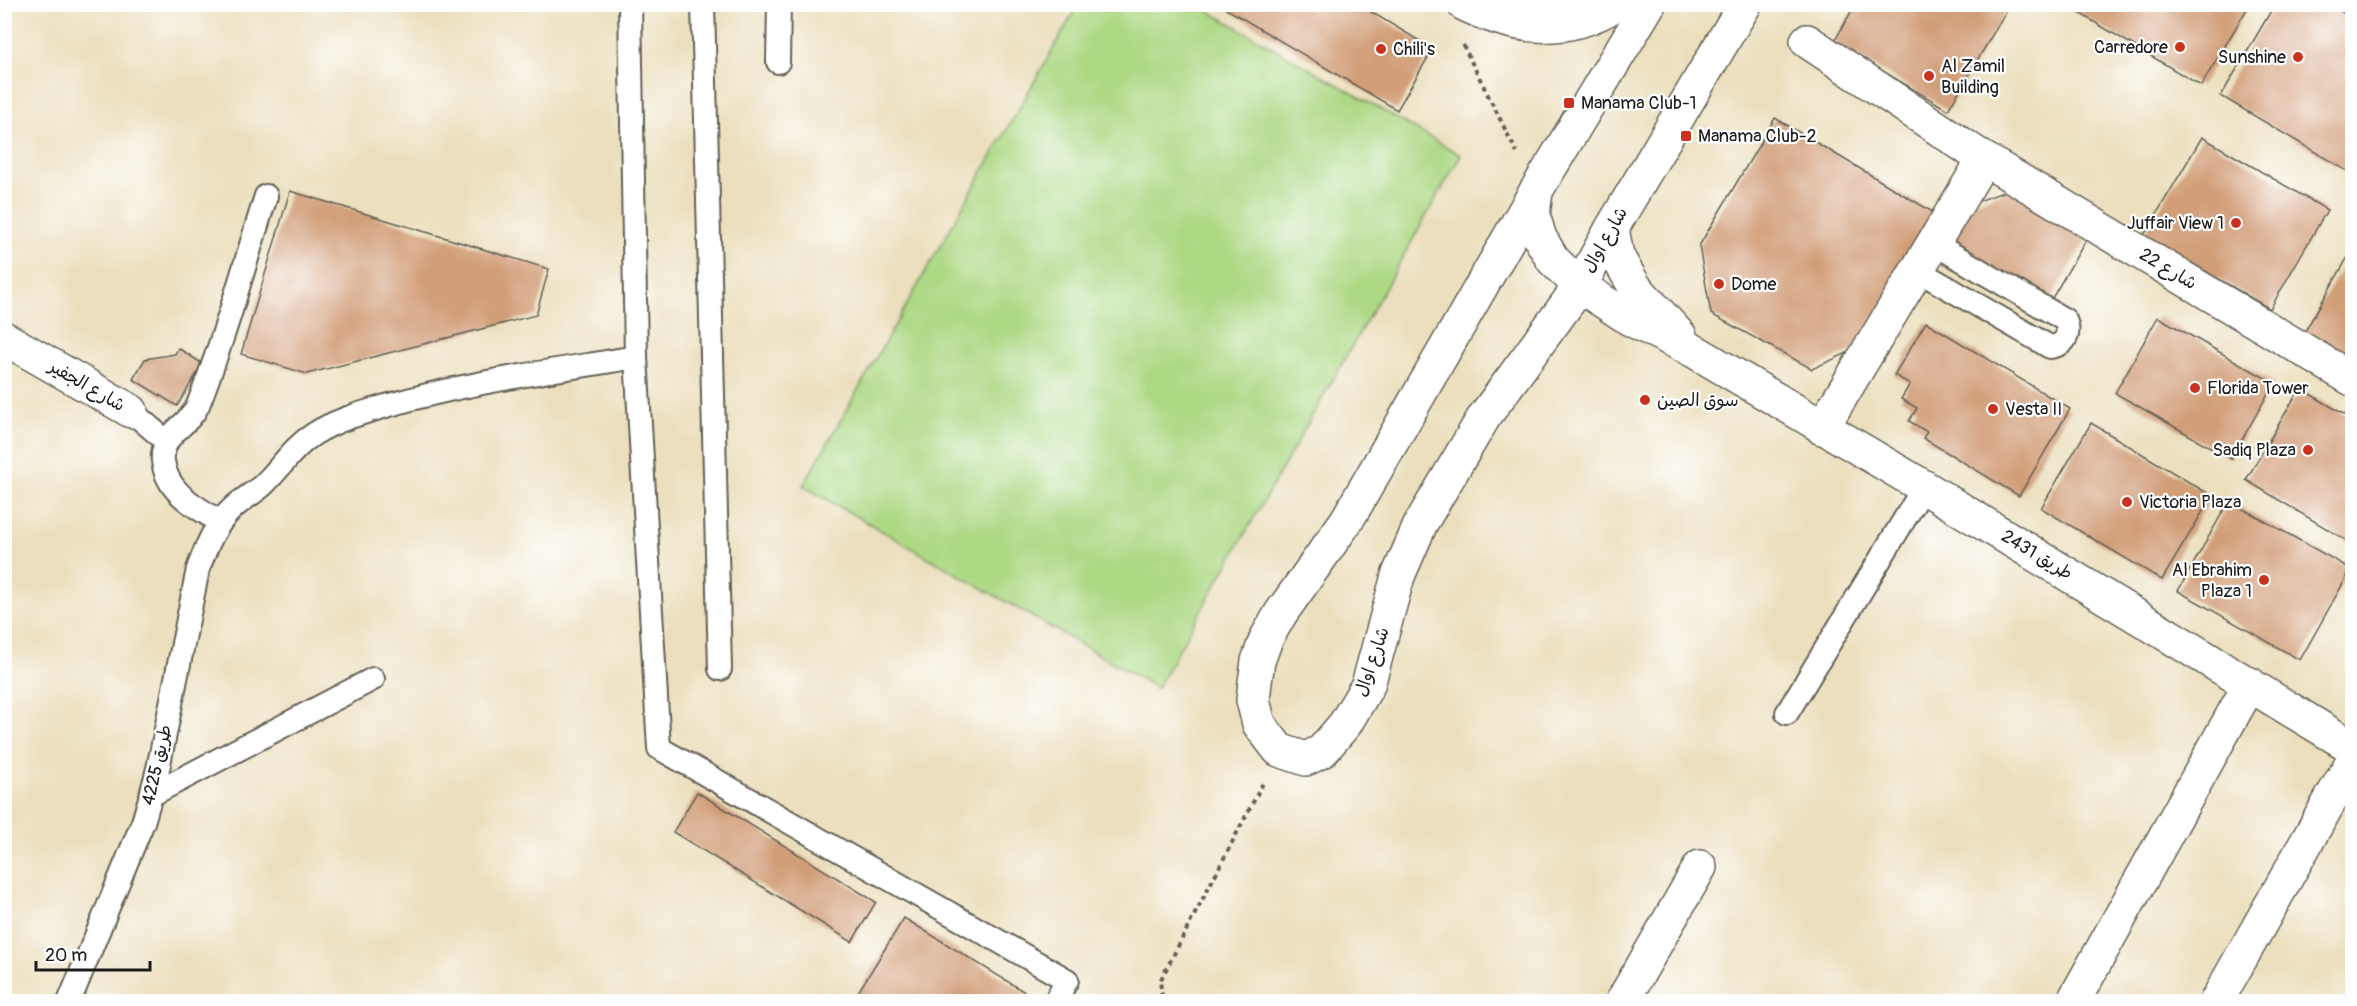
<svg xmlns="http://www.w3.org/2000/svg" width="2357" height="1006" font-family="Pangolin,'Playpen Sans Arabic',sans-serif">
<rect width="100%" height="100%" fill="#fff"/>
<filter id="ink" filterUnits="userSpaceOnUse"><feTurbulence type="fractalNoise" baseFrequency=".0167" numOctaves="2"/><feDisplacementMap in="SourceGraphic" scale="12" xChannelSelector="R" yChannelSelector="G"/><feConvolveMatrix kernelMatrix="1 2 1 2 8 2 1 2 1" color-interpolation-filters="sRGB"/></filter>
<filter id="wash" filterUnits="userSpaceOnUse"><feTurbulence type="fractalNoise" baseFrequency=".008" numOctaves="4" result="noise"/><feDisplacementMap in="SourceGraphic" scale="24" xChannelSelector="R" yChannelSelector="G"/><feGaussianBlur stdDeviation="1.35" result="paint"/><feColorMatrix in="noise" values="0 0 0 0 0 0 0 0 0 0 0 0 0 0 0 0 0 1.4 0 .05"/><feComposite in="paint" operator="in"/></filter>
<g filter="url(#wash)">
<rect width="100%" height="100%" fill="#ebdfbd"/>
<path fill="#add985" stroke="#647a50" stroke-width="1.5" d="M1078,5H1198L1461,155L1157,688L803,486Z"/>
<g id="blocks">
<path fill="#d19e78" d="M1218,4H1358L1433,49L1397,110Z
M2070,4H2250L2201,86L2069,7Z
M2275,4H2329L2352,18V174L2221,96Z
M1855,5H2010L1948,110L1834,42Z
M1775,118L1936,214L1854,350L1812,369L1711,314L1699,246Z
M2202,137L2327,210L2270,309L2144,235Z
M2011,189L2089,235L2048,305L1947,246L1973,203Z
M290,191L549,269L536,315L307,374L241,354Z
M2352,250V368L2301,338Z
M2158,317L2274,383L2231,459L2115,393Z
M1926,322L2070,409L2019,496L1923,438L1927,432L1909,421L1917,408L1901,399L1910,384L1894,375Z
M178,348L203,364L177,406L133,379L145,359L175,354Z
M2300,388L2352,419V544L2246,480Z
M2091,423L2212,496L2162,580L2041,508Z
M2229,501L2351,569L2300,660L2178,591Z
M697,792L876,902L852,942L673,832Z
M904,918L1033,997L1030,1002H852Z"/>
</g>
</g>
<g filter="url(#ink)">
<use href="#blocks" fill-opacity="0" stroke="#646054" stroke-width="1.5"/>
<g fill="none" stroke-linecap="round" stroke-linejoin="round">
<g stroke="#646054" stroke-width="26">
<path id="lane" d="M630,4L636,357L659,748L1067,980L1055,1002
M703,4L720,669
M778,62L779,4
M1917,270L2050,347C2066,345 2071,334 2065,320L1933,243
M131,411L166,441
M220,522C195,506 167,493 163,461C160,433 189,427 198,405C225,337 244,266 266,196
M1787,713L1924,487
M151,795L373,679
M69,1002L143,822L151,795L158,769L198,569C207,545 215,524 234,507C243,499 254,493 263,485C281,468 293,447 314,434C336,420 362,413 386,406C467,382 553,371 636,357"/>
</g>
<g stroke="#646054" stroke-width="36">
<path id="street" d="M1807,41L1984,159L2352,379
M1536,191L1533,215L1540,238L1553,260L1580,286L1630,319L1696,352L1924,487L2352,747
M1612,228L1617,256L1635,287L1680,336
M4,338L131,411
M1822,428L1984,159
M1622,1002L1700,867
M2073,1002L2250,684
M2216,1002L2352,762"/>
</g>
<g stroke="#646054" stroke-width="36">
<path id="secondary" d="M1464,4C1515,29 1565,36 1616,4
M1649,4L1536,191L1347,520L1281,613L1266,639L1258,661L1255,682L1253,700L1259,724L1279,750L1306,759L1322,751L1345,724L1368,685L1398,576L1421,523L1484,417L1580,286L1612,228L1745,4"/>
</g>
<path stroke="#646054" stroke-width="4" stroke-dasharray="4.5 4.5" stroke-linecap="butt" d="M1463,45L1517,153
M1170,1002L1162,996L1160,981L1264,781"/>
<use href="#lane" stroke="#fff" stroke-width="22"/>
<use href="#street" stroke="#fff" stroke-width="33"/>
<use href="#secondary" stroke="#fff" stroke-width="33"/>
</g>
</g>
<g fill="#c8321e" stroke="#fff" stroke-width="2">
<circle cx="2180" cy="47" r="6"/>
<circle cx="1381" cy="49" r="6"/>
<circle cx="2298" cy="57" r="6"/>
<circle cx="1929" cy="76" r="6"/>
<rect x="1563" y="97" width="12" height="12" rx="3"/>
<rect x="1680" y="130" width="12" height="12" rx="3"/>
<circle cx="2236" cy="223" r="6"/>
<circle cx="1719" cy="284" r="6"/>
<circle cx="2195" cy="388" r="6"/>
<circle cx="1645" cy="400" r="6"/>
<circle cx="1993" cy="409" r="6"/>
<circle cx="2308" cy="450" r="6"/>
<circle cx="2127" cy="502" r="6"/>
<circle cx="2264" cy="580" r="6"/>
</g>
<g text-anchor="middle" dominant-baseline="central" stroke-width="4.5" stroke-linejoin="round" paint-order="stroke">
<g font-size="18" fill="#1c1c1c" stroke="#fff" text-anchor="start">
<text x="2168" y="47" text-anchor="end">Carredore</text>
<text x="1393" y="49">Chili's</text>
<text x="2286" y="57" text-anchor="end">Sunshine</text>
<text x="1941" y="66">Al Zamil<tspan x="1941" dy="21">Building</tspan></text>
<text x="1581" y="103">Manama Club-1</text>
<text x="1698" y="136">Manama Club-2</text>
<text x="2224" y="223" text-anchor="end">Juffair View 1</text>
<text x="1731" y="284">Dome</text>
<text x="2207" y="388">Florida Tower</text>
<text x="1657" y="400">سوق الصين</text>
<text x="2005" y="409">Vesta II</text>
<text x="2296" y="450" text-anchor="end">Sadiq Plaza</text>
<text x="2139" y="502">Victoria Plaza</text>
<text x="2252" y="570" text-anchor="end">Al Ebrahim<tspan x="2252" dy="21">Plaza 1</tspan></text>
</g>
<g font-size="18" fill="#1c1c1c" stroke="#fff">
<text transform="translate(1605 240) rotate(-60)">شارع اوال</text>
<text transform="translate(2168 269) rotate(31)">شارع 22</text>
<text transform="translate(87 386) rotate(30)">شارع الجفير</text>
<text transform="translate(2037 555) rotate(31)">طريق 2431</text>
<text transform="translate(1372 662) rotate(-71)">شارع اوال</text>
<text transform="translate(157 765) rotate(-77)">طريق 4225</text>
</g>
</g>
<rect width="2357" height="1006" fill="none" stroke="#fff" stroke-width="24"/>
<path d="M36 961v9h114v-9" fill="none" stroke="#1c1c1c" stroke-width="3"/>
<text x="45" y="961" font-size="18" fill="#1c1c1c" stroke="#ffffff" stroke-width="4.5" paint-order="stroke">20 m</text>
</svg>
